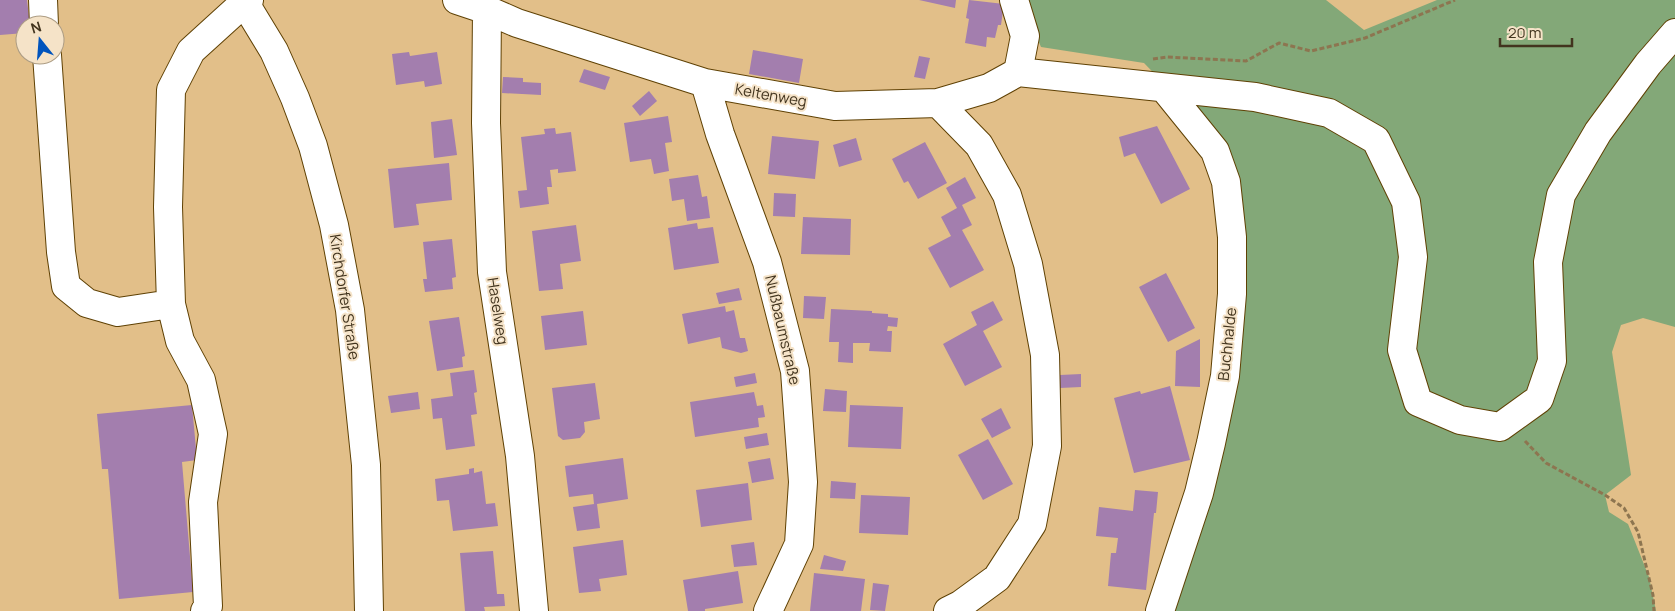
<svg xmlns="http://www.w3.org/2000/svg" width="1675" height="611" font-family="Manrope,sans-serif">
<rect width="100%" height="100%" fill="#e2bf89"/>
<path fill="#83a878" d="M1021,0H1326L1364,30L1437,0H1675V327L1643,318L1621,325L1612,352L1631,475L1605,495L1609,512L1628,524L1649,577L1656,611H1166L1202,508L1244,318L1237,192L1215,136L1144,63L1041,47Z"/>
<path fill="#a37eae" d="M0,0H27L30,25H25V33L0,35Z
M919,0H956L955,8Z
M969,0L1004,4L1001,25H998L995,38L987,37L986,47L965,43L969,19L966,18Z
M753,50L803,59L799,83L749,74Z
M409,52L410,56L437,52L442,84L425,87L424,81L396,85L392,54Z
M919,56L930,58L925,79L914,77Z
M584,69L610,77L605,90L579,82Z
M503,77L523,78V82L541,83V95L502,93Z
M649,91L657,101L640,116L632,106Z
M668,116L672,142L665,143L669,171L654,174L651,159L630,162L624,123Z
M452,119L457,155L434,158L431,122Z
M1157,126L1190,189L1161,204L1135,153L1124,157L1119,137Z
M555,128L556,134L571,132L576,171L558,173V169L550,170L552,187H547L549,204L520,208L518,191L527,190L521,137L545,134L544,129Z
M772,136L819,141L815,179L768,174Z
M856,138L862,160L839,167L833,145Z
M925,142L947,183L918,199L908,181L904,183L892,159Z
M449,163L452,200L416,204L419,225L394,228L388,169Z
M698,175L702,197L707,196L710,218L687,221L684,199L672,201L669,179Z
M965,177L976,198L962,205L972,225L962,230L984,270L950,288L928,248L951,236L941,217L957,208L946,188Z
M774,193L796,194L795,217L773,216Z
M803,217L851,219L850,255L801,254Z
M697,223L698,229L713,227L719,263L674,270L668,228Z
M576,225L581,261L560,264L563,289L539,291L532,231Z
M452,239L456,277L452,278L453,289L425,292L423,279H427L423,242Z
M1166,273L1195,328L1168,342L1139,287Z
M739,288L742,300L719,304L716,293Z
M804,296L826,297L824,319L803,318Z
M993,301L1003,320L983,331L1002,367L965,386L943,344L977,325L971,312Z
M725,306L726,312L734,310L740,338H745L748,351L741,353L722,348L720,337L688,344L682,314Z
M831,309L872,311V313L888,314V317L898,318L897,327L888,326L887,331H892L891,352L869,351L870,343H853V363L838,362L839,342H829Z
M583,311L587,345L545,350L541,316Z
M459,317L465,356L462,357L463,367L437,371L429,321Z
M1200,339V387L1175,386L1176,351Z
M474,370L477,392L474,393L477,414L471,415L475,446L446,450L442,418L433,419L431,399L453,396L450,373Z
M755,373L757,383L736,387L734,377Z
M1081,374V387L1060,388V375Z
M595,383L600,419L584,422L585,432L580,438L563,440L558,436L552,388Z
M1170,386L1190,460L1134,473L1114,398L1140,391L1141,394Z
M825,389L847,391L846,412L823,411Z
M418,392L420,409L391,413L388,396Z
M754,392L757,406L763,405L765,417L758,418L759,427L695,437L690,402Z
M192,405L197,460L182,462L193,592L119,599L108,469H102L97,414Z
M850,405L903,407L901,449L848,447Z
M1001,408L1011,428L992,438L981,419Z
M767,433L769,445L746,449L744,437Z
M988,439L1013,484L983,500L958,455Z
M623,458L628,499L597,504L600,528L577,531L573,507L594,504L593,494L569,497L565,466Z
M770,458L774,479L752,483L748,462Z
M474,468V473L482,471L486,504L495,503L498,526L453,531L449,500L437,501L435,479L469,474V469Z
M831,481L856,483L855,499L830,498Z
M748,483L752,520L701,527L696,490Z
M1135,490L1158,492L1156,513H1154L1146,590L1108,586L1111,553H1116L1118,538L1096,536L1099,507L1133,511Z
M861,495L910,497L908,535L859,533Z
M623,540L627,575L599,579L601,591L579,593L573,547Z
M754,542L757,565L734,567L731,545Z
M493,551L497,594H504L505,606L484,607L485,611H465L460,553Z
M824,555L846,561L843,571L820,569Z
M738,571L743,603L705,609V611H688L683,580Z
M814,573L865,579L861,611H810Z
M873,583L889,585L885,611L870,610Z"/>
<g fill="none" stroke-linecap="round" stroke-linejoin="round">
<g stroke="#5f4104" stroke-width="30">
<path id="minor" d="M43,0L44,25
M457,0L487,10L517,23L705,83L835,106L938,103L989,88L1018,72L1025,36L1014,0
M487,10L486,123L492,272L520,456L534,611
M47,55L61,252L66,286L87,303L118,312L171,304
M1018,72L1255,97L1329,113L1376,140L1406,202L1413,257L1402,350L1418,402L1460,420L1500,427L1539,399L1552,361L1548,262L1561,195L1598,132L1648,64L1675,33
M705,83L720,134L767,262L795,371L803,482L799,544L768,611
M938,103L979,145L1007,195L1028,264L1045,355L1047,446L1032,524L997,578L960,605L948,611
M205,611L208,606L203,502L213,434L201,380L180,341L171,304L168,207L171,90L191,51L245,2L249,0
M1160,611L1199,493L1211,443L1225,376L1232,294V237L1226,182L1215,151L1164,88"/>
</g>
<g stroke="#5f4104" stroke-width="30">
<path id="major" d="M243,0L274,51L295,98L313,146L334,225L350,310L366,465L369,611"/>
</g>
<path stroke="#8d7550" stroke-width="3" stroke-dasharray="5 2.5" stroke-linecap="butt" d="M1153,59L1167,57L1246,61L1279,43L1311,51L1365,38L1455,0
M1525,441L1546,463L1605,495L1624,508L1638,532L1653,595L1654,611"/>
<use href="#minor" stroke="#fff" stroke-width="28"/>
<use href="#major" stroke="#fff" stroke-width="28"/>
</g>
<g text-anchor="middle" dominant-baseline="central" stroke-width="4" stroke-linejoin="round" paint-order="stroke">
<g font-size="15" fill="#42341e" stroke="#f5e3c8">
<text transform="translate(771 95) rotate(10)">Keltenweg</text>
<text transform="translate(345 297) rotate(81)">Kirchdorfer Straße</text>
<text transform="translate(498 311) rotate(81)">Haselweg</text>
<text transform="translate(783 330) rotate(77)">Nußbaumstraße</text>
<text transform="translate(1227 344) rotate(-84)">Buchhalde</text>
</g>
</g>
<g transform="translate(40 40) rotate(343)"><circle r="24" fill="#f5e3c8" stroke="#ad9d84"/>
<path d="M0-4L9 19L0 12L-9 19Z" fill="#0054bd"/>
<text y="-8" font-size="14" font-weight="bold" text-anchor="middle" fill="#42341e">N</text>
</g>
<path d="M1500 38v8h72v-8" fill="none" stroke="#42341e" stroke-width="2.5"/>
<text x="1508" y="38" font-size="15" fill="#42341e" stroke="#f5e3c8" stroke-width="4" paint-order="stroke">20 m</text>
</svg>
